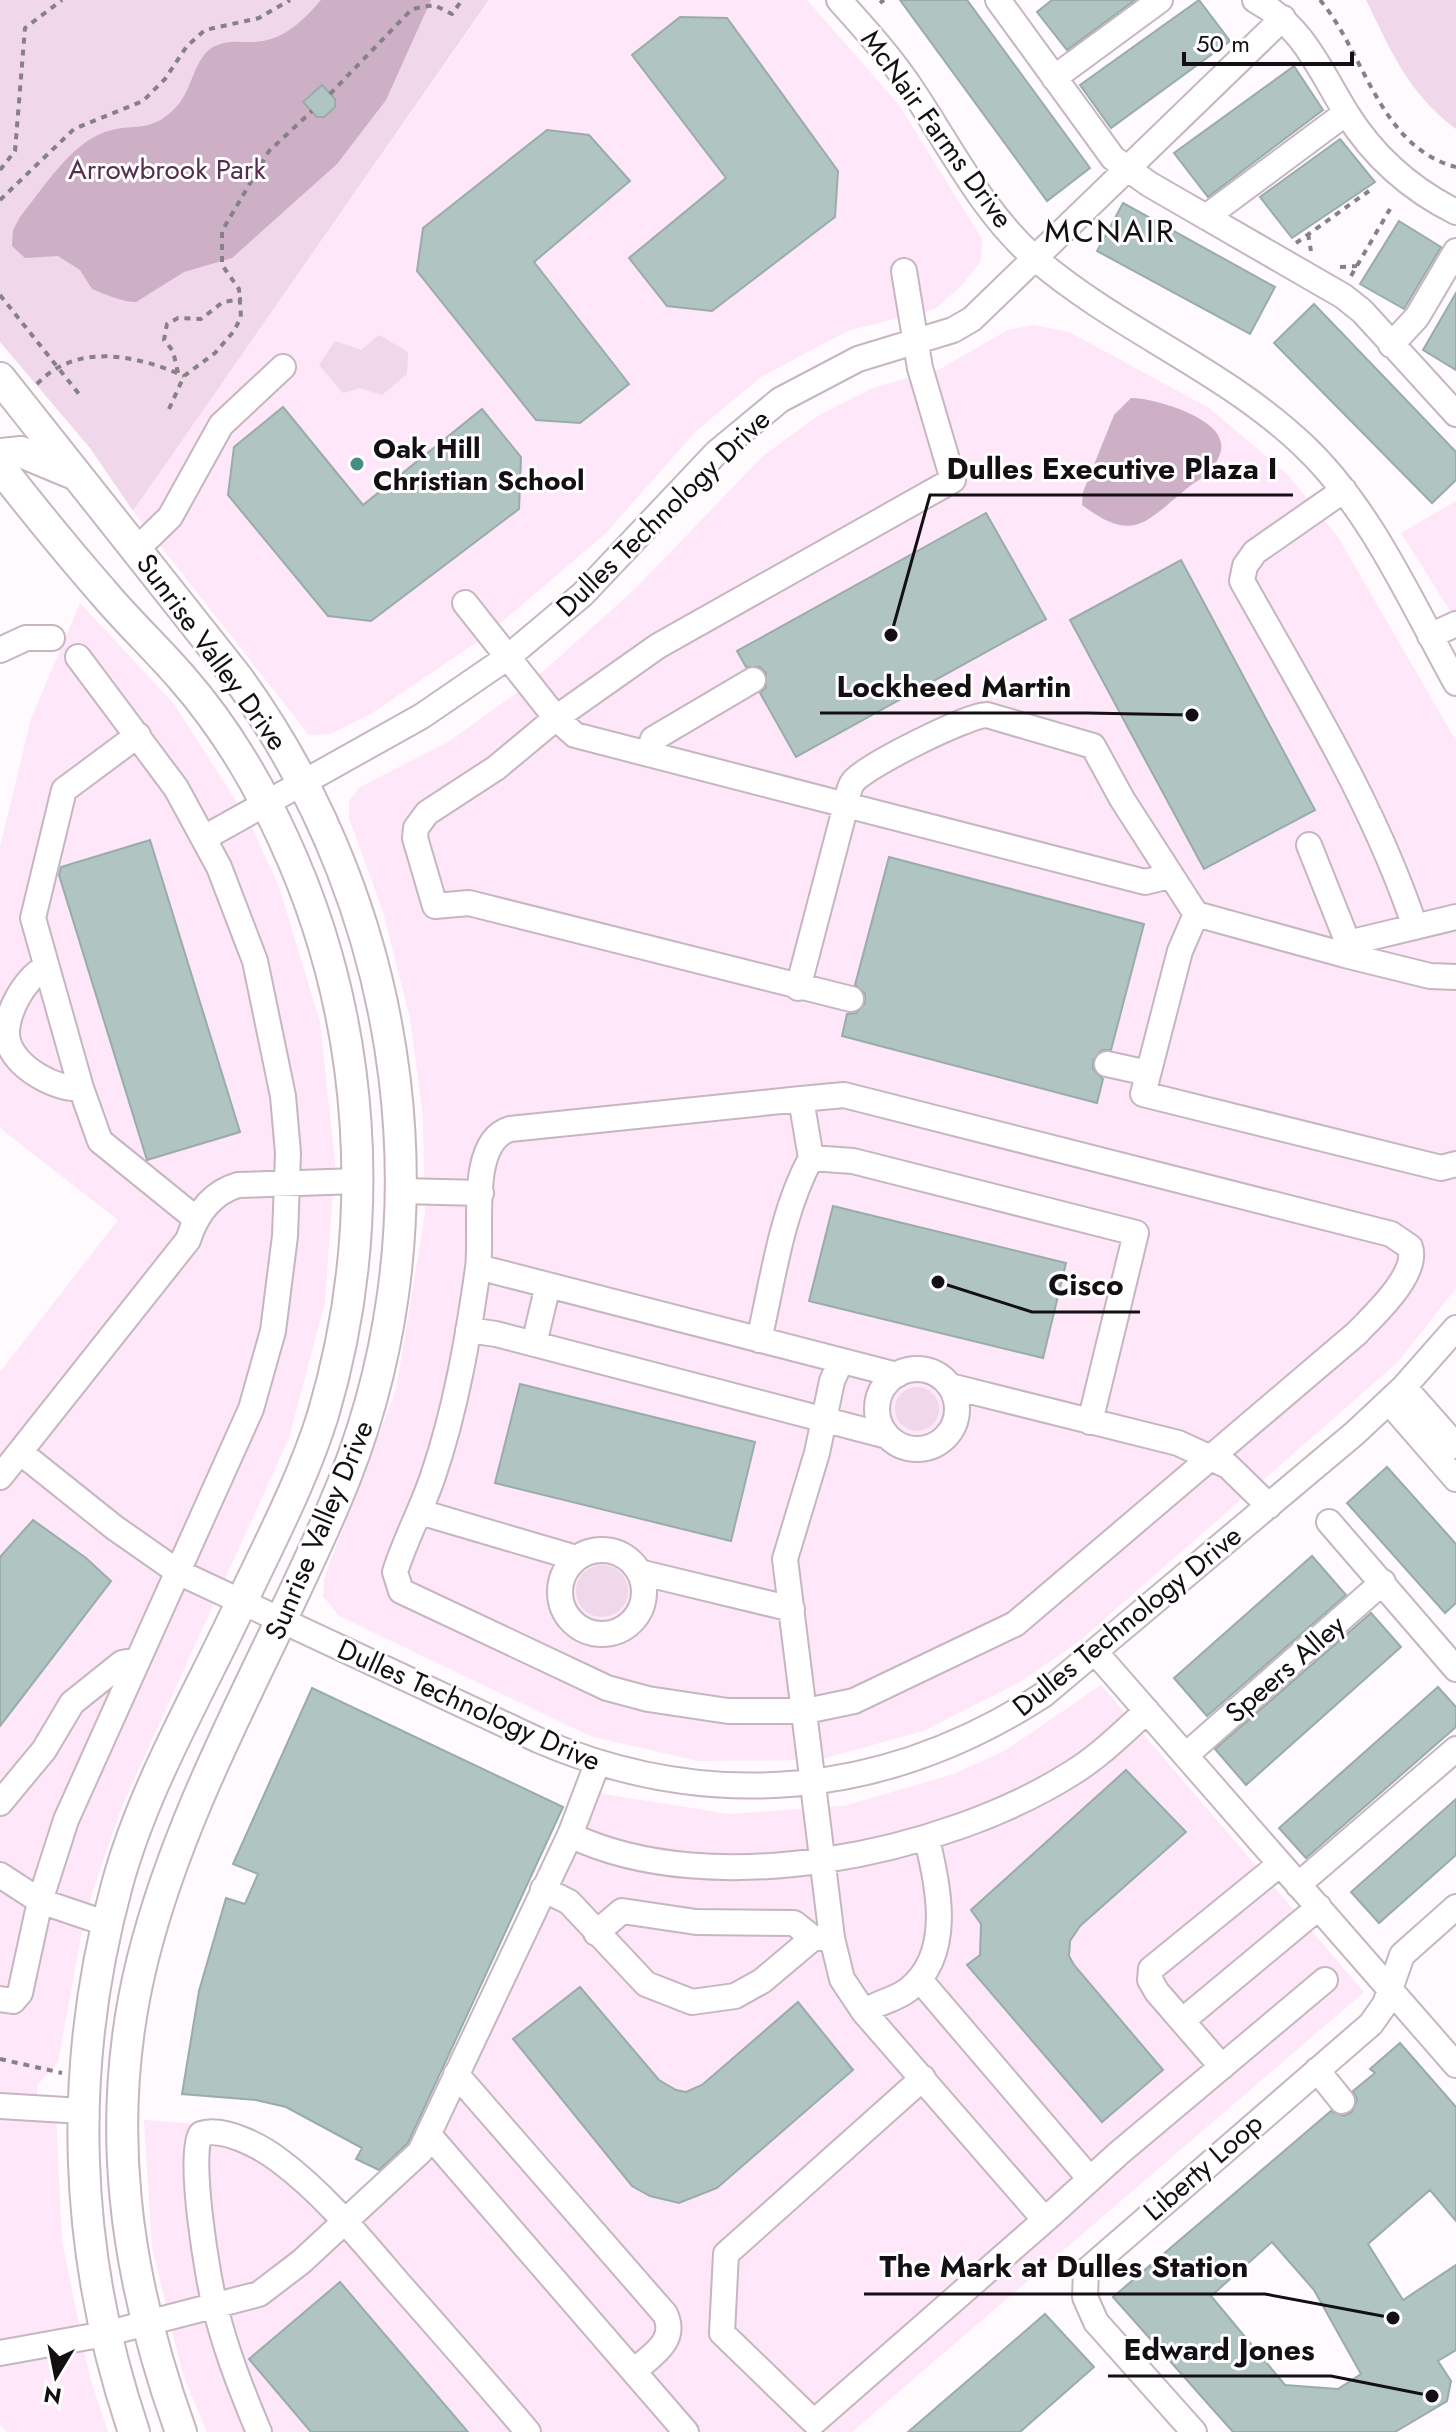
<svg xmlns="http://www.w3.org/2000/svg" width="1456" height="2432" font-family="Jost,sans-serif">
<rect width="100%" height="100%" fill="#fefafd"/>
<path fill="#fde7f8" d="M490,0H807L899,105L982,239L981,261L962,285L935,309L847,331L761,377L696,431L605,534L483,638L369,715L330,734L309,735L133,511Z
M1033,325L1069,332L1209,408L1288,475L1338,537L1456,741V1288L1398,1362L1077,1643L1020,1682L923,1731L818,1760L698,1761L590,1736L339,1616L323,1596L324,1578L396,1390L425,1214L423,1116L410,1018L383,912L349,818V801L360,787L448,742L528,685L634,590L763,456L819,415L873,388L940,369L1008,330Z
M1456,501V620L1401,533Z
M80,603L174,704L250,823L279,887L320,1022L335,1162L325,1302L289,1438L122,1806L85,1914L58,2063L37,2085V2095L55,2096L62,2241L90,2378L108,2432H8L0,2426V1372L118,1220L0,1128V847L31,719Z
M1101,1685L1364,1992L852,2432H207L183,2375L152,2247L144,2120L212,2125L351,2225L425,2156L597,1793L729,1814L844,1806L954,1774L1006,1750Z"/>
<path fill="#f0d7ea" d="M0,0H489L133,511L90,448L0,342Z
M1366,0H1456V129C1408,93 1392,53 1366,0Z
M379,335L408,352L407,374L382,395L359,388L343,393L319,365L335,341L361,350Z
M895 1409a22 22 0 1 1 44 0a22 22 0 1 1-44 0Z
M576 1591a26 26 0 1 1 52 0a26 26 0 1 1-52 0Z"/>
<path fill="#cdafc6" d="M321,0H431L386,100L337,164L232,258L184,272L136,302C122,302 105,294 92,289L80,270L58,256L25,258L12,246L13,230L20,217C43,189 69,145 105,132C134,122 151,135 177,106C193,89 194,56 215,46C227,40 239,42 251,42C282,42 301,23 321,0Z
M1131,398C1154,398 1218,417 1221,443C1223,453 1215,464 1211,472C1204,477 1196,481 1190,486C1146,521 1135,545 1082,505L1083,492L1114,415Z"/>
<path fill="#b0c4c1" stroke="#99acaa" stroke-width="2" fill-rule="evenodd" d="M900,0H967L1090,168L1047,201Z
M1052,0H1135L1067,50L1037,12Z
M1199,0L1230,41L1111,128L1080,85Z
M680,17L727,18L838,171L835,217L712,311L667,306L629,258L726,178L632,55Z
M1294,66L1323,110L1208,197L1174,153Z
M322,85L335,99V107L324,117H317L303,102Z
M547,130L589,135L630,181L534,262L629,384L580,423L536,420L417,271L423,228Z
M1340,139L1375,182L1292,238L1260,197Z
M1123,203L1275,287L1250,334L1097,251Z
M1399,221L1441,247L1404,309L1360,284Z
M1456,293V370L1423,350Z
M1314,304L1456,452V480L1432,503L1274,343Z
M283,407L363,505L482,409L521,457L519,509L371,621L328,616L228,495L234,447Z
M986,513L1046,619L796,757L760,693L766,687V673L760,667H746L737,651Z
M1181,560L1315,810L1204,869L1070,620Z
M150,840L240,1132L147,1160L59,875L61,867Z
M889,857L1144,924L1111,1050H1102L1093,1060V1069L1103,1079L1097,1103L842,1036L847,1014L856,1013L865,1003V994L855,985Z
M833,1206L1066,1263L1043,1358L809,1301Z
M520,1384L755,1442L731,1541L495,1483Z
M1387,1467L1456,1544V1603L1445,1613L1347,1503Z
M33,1520L86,1558L111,1581L0,1726V1557Z
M1312,1556L1346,1595L1207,1716L1174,1678Z
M1371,1613L1401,1647L1246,1785L1215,1749Z
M1438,1687L1456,1707V1727L1306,1858L1279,1828Z
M312,1688L563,1807L408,2143L379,2170L356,2159L362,2148L286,2107L256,2100L182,2094L199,1991L226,1898L245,1904L258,1874L233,1864Z
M1126,1770L1186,1832L1080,1926L1070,1941L1069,1956L1074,1965L1163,2070L1102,2122L967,1965L980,1955L981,1924L971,1910Z
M1456,1799V1855L1379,1923L1351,1892Z
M580,1987L659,2080L676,2090L686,2092L702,2085L798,2002L853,2070L717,2188L679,2203L650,2196L632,2186L513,2039Z
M1400,2043L1456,2107V2221L1430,2190L1368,2244L1403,2300L1456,2265V2350L1438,2361L1451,2381L1447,2401L1395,2432H1233L1113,2297L1331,2111L1344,2116L1352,2112L1357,2099L1353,2091L1375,2073L1370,2069ZM1272,2242L1314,2290L1361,2374L1338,2389L1285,2385L1211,2296Z
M340,2282L468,2432H311L249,2359Z
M1045,2314L1094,2367L1020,2432H908Z"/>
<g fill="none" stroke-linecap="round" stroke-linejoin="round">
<g stroke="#c5b6c1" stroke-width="28">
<path id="minor" d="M839,0C866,30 893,60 915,94C952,150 984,214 1036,259C1119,330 1223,369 1303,445C1371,509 1411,602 1456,683
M998,0L1113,158L1149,184L1343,296L1362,311L1456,414
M1255,0C1304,27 1319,69 1347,114C1374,157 1410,189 1456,212
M1054,78L1160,0
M1206,217L1346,113
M1391,345L1417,317L1456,251
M1344,490L1255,552L1245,566L1242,581C1305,694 1374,804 1415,927
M137,549L170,517L221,425L283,367
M465,603L556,718L575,735L846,805L798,988
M1430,636L1456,624
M0,650L26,638H52
M138,735L64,790L33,918L81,1088L100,1141L195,1218
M648,754L653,739L753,680
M204,838L422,716L508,657L583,594L716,453L780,400L858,359L953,330L972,319L1283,18
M1309,845L1348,943
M1170,876L1145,882L846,805C848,798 848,788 853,782C865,766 968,715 987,715L1093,746L1122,799L1196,914L1345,955L1348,943L1456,917
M1196,914L1180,951L1143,1094L1441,1168L1456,1164
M1345,955L1430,976L1456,977
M45,968C25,977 2,1018 8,1041C14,1067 57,1091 81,1088
M851,999L469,903L435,906L415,838L416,828L427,813L496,768L556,718L658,646L953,480L920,368L904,271
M1107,1064L1148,1073
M801,1099L844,1095L1391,1234L1410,1247C1419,1274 1375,1314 1357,1333L1015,1624L854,1701L806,1711H728L648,1699L607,1688L401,1591L395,1572C405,1540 422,1509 433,1476C456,1409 468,1338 478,1268C483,1231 467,1142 510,1129L801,1099L811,1158
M402,1191L481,1193
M478,1267L897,1375
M468,1330L496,1334L887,1436
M759,1340C773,1280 781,1213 811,1158L853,1161L1136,1233L1090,1422
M534,1344L548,1285
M841,1361L832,1381L817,1453L785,1559L832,1938L842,1979L864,2012C878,2002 895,2000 908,1990C954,1954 938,1887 927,1839
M877 1409a40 40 0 1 1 80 0a40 40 0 1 1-80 0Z
M950,1386L1178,1443L1228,1466L1269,1506
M1404,1387L1456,1446
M1389,1402L1456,1479
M20,1452L115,1528L178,1572L538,1740C710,1814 886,1797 1043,1695L1355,1433L1404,1387L1456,1328
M0,1477L188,1240C196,1215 211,1193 238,1185L358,1181
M420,1512L576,1558
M1329,1522L1456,1669
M560 1592a42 42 0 1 1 84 0a42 42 0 1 1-84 0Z
M639,1572L792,1609
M1096,1653L1456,2065
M1186,1755L1383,1582
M0,1803L44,1750L72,1703L122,1663L137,1660
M570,1835C712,1903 944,1854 1072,1773C1100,1756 1123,1732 1147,1711
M0,1875L40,1901L108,1924
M1298,1885L1456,1749
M543,1889L569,1902L646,1984L692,2002L735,1996L762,1981L813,1938H832
M596,1933L622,1911L696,1922L794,1923L813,1938
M920,1980L1090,2179
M0,1999L13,2001L20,1993L40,1901L66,1820L251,1409L273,1331L285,1236L288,1153L283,1096L255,961L219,867L176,788L78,657
M864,2012L1045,2220L814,2422L722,2333L726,2254L923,2078
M1182,2021L1319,1907
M1222,2067L1157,1992L1150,1980L1151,1969L1280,1864
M1317,2070L1342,2101
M456,2074L665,2314C678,2341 652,2355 634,2371
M0,2106L82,2111
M429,2135L686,2432
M1045,2220L1119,2153L1325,1980
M0,2353L105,2334L259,2294L301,2262L420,2152L570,1835L597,1764
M259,2432C242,2392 226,2352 216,2310C208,2282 187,2153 201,2134C223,2126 262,2147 280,2161C323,2193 360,2238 395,2279C440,2330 484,2380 528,2432
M1194,2432L1096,2322L1085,2297L1086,2271L1371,2024L1385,2004L1402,1955L1456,1907"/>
</g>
<g stroke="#c5b6c1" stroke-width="34">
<path id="major" d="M0,378L237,677C410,915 452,1234 334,1505C270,1655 183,1799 143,1958C102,2121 125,2277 181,2432
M0,454L21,452L74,474
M0,467C33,509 67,551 102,591C127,621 156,648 182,678C224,726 258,783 284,840C367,1020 379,1226 323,1415C303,1479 271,1540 242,1601C199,1694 144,1786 117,1885C67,2068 73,2253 134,2432"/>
</g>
<path stroke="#858184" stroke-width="4" stroke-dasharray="6 6" stroke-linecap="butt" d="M1320,0C1365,53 1379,147 1456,167
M880,3L884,0
M330,94L412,9L434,5L452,14L462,0
M0,170L15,151L25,28L62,0
M0,200L74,129L143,101L165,79L187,46L205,30L259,18L290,0
M1308,234L1311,251
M1296,243L1369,191
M1340,267L1357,266
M1351,276L1390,209
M0,295L79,394
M178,373L173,351L164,340L167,324L178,318L201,319L223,302L242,299
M37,384C77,342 136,355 184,376
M169,409L184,376L215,353L234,331L241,317L239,289L222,265V231L269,151L312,111
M0,2059L62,2073"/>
<use href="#minor" stroke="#fff" stroke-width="24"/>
<use href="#major" stroke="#fff" stroke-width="30"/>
</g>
<circle fill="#468c84" stroke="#fff" stroke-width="3" cx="357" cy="464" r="8"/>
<g text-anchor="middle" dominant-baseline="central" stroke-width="6" stroke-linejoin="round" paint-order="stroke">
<g font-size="28" fill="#140f13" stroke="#fff">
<text transform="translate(937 129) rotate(54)">McNair Farms Drive</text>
<text transform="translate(663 513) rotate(-44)">Dulles Technology Drive</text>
<text transform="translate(212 652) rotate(54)">Sunrise Valley Drive</text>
<text transform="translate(319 1530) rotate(-67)">Sunrise Valley Drive</text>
<text transform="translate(1127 1621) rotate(-39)">Dulles Technology Drive</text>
<text transform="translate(1285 1669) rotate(-41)">Speers Alley</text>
<text transform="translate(469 1705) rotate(24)">Dulles Technology Drive</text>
<text transform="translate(1203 2167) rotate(-41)">Liberty Loop</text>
</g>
<g font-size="28" fill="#562d4e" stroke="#fff">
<text x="167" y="169">Arrowbrook Park</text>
</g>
<g font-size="28" font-weight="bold" fill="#140f13" stroke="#fff" text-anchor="start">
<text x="373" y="448">Oak Hill<tspan x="373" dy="32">Christian School</tspan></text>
</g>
<g font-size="32" letter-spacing="2" fill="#140f13" stroke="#fff">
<text x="1110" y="231">MCNAIR</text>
</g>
</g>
<path fill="none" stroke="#140f13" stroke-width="3" d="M891 635L930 495H1293M1192 715L1087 713H820M938 1282L1032 1312H1140M1393 2318L1265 2294H864M1432 2396L1331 2376H1108"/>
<g fill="#140f13" stroke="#fff" stroke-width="3">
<circle cx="891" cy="635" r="8"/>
<circle cx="1192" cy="715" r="8"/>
<circle cx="938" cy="1282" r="8"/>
<circle cx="1393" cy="2318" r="8"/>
<circle cx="1432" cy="2396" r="8"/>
</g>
<g font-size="30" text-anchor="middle" font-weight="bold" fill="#140f13" stroke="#fff" stroke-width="6" stroke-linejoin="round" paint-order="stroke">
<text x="1112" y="479">Dulles Executive Plaza I</text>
<text x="954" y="697">Lockheed Martin</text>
<text x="1086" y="1295">Cisco</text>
<text x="1064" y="2277">The Mark at Dulles Station</text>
<text x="1219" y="2360">Edward Jones</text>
</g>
<g transform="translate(56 2376) rotate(190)" stroke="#ffffff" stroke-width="6" paint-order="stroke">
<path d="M0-6L14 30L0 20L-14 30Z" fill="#140f13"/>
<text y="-12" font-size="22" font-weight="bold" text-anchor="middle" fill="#140f13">N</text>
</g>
<path d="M1184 52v12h168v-12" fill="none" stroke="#140f13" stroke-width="4"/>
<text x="1196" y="52" font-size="24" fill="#140f13" stroke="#ffffff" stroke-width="6" paint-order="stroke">50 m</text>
</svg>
